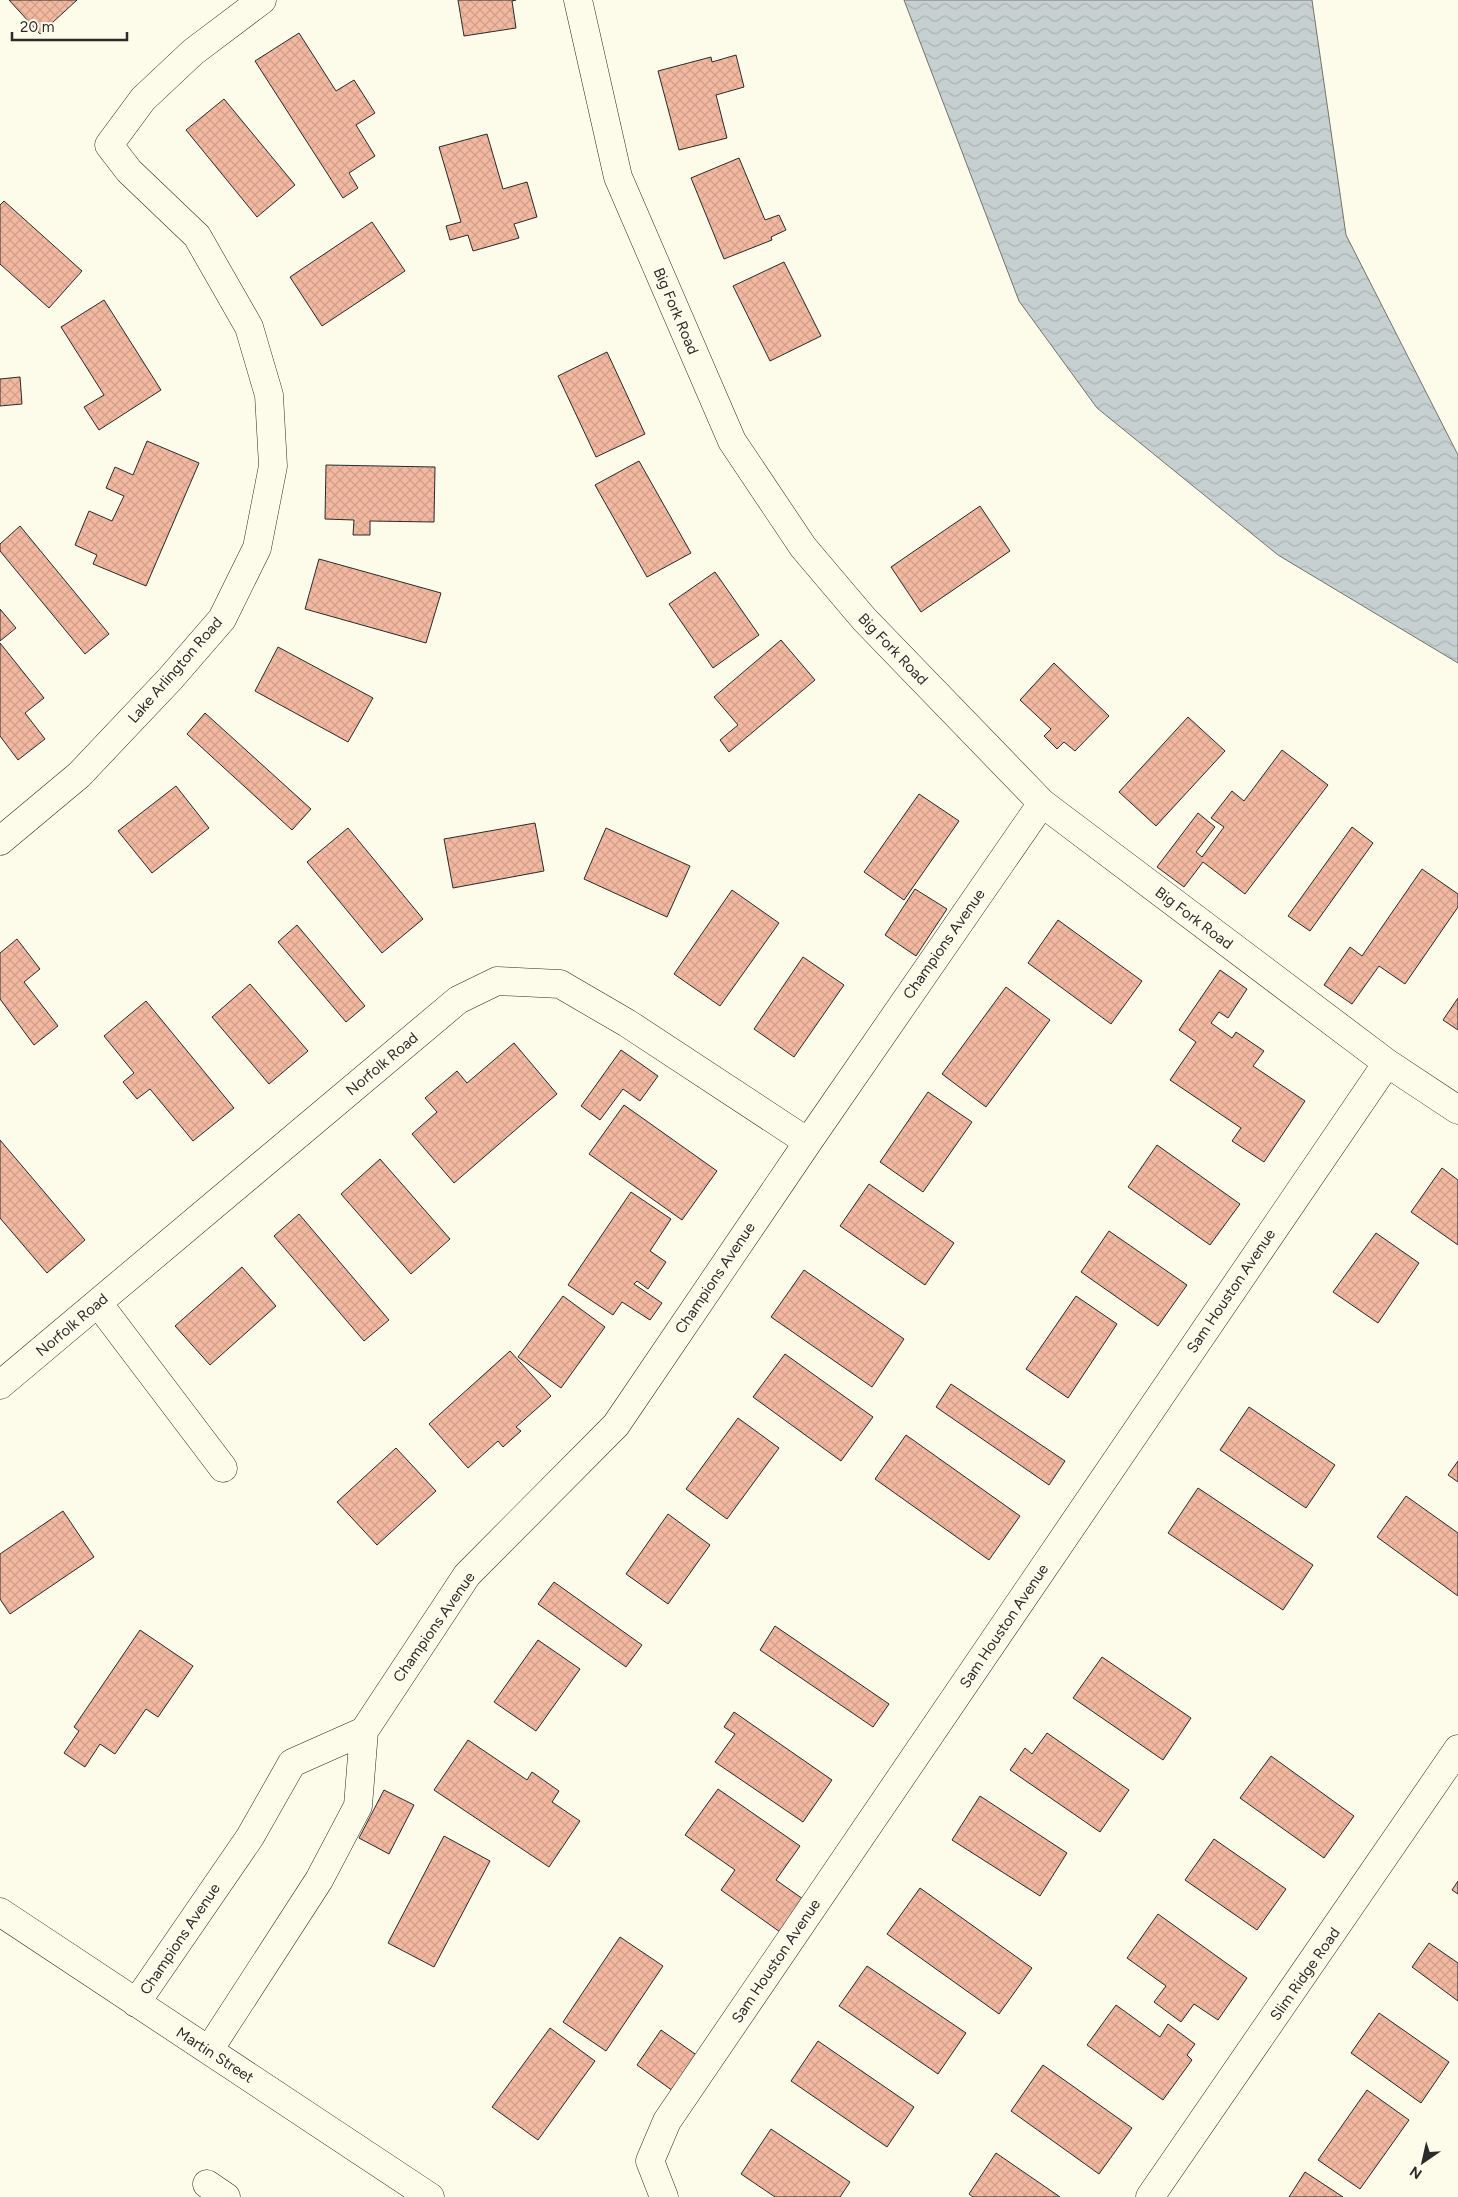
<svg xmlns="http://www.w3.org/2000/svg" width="1458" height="2197" font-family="Figtree,sans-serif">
<defs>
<pattern id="water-waves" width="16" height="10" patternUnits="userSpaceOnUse" patternTransform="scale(1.25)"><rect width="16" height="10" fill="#c7d0d0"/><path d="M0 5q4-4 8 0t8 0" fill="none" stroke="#abb3b3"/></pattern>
<pattern id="building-cross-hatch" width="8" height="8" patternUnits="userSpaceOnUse" patternTransform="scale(1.25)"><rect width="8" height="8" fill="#f2b8a0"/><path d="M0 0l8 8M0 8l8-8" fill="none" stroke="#d09e8a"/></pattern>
</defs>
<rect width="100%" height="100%" fill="#fdfbea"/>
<path fill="url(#water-waves)" stroke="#74746e" d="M904,0H1312L1346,235L1458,455V663L1278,555L1097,408L1019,301Z"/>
<path fill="url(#building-cross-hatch)" stroke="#2b2b2b" d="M9,0H77L40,34Z
M458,0H516L512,1L516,28L464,36Z
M299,33L336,91L354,80L375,113L356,125L375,156L349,173L358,188L343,198L255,61Z
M736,55L744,87L716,95L727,138L679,150L658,71L711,57L712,62Z
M224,99L295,185L257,217L186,130Z
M487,134L503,189L527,182L537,217L514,224L519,238L473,251L468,235L450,240L446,226L461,222L439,147Z
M739,158L765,220L779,215L786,230L771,237L772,240L724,259L691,178Z
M4,201L82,271L49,308L0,264V205Z
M372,222L405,271L322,326L290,277Z
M784,262L821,336L770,361L733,286Z
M104,300L161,390L99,430L84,407L104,395L61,327Z
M607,352L645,434L596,457L558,376Z
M20,377L22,404L0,406V379Z
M147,441L199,463L146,586L93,564L97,555L75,545L89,511L112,521L124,496L106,488L115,467L133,475Z
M639,461L691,553L647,577L595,485Z
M326,465L435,467L434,522L370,521V535H353L354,520L325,519Z
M980,506L1010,551L921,612L891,567Z
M20,526L109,634L85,654L0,551V544Z
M319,559L441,593L426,643L305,609Z
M715,572L759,635L713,668L669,604Z
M0,609L16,628L0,641Z
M781,640L815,680L729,752L720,740L738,725L714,697Z
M0,643L44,698L25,713L45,739L18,760L0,736Z
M278,647L373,698L348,742L255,691Z
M1054,663L1109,716L1075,751L1064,742L1057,749L1044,736L1051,729L1020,700Z
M205,713L311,809L292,830L187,734Z
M1188,717L1225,751L1156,826L1119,792Z
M1282,750L1328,785L1245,894L1203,862L1184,887L1157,867L1198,813L1215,827L1196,852L1202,857L1224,827L1211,818L1232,791L1244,801Z
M176,786L209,828L152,873L118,831Z
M919,794L959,821L904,900L864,872Z
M535,823L544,871L453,888L444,839Z
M1352,827L1373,843L1310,931L1288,916Z
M348,828L423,919L382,953L307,862Z
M606,828L690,866L667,917L584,879Z
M1422,869L1458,894V907L1405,984L1379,966L1352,1004L1324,985L1350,947L1362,956Z
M915,889L947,909L916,956L885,935Z
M732,890L779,923L720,1006L674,974Z
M1058,920L1142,981L1111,1024L1028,963Z
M297,925L365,1006L346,1022L278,942Z
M17,939L40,969L24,982L58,1026L34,1045L0,999V953Z
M803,957L844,985L794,1057L754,1029Z
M1220,970L1247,989L1228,1018L1219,1012L1211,1023L1232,1038L1236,1032L1264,1051L1253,1066L1305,1101L1264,1162L1232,1141L1241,1128L1170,1080L1196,1042L1179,1030Z
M250,984L308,1051L269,1084L212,1017Z
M1006,987L1050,1020L986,1107L942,1074Z
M1458,998V1030L1443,1020Z
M146,1001L234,1108L193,1141L150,1089L137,1099L123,1082L134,1073L104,1036Z
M514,1043L557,1094L454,1183L412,1134L437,1112L425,1098L457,1071L467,1083Z
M621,1050L658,1076L640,1101L623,1089L600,1120L581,1106Z
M928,1092L972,1122L923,1192L880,1162Z
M624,1105L717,1171L682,1220L589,1154Z
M0,1140L85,1240L47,1273L0,1218Z
M1157,1145L1240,1204L1210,1245L1128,1187Z
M380,1159L450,1239L411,1274L341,1194Z
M1442,1168L1458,1180V1245L1411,1212Z
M869,1184L954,1243L925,1285L840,1226Z
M631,1192L671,1219L650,1251L666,1262L648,1289L637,1281L634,1284L662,1303L650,1320L622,1302L613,1315L568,1285Z
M299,1214L389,1320L364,1341L274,1236Z
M1109,1231L1187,1285L1158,1326L1081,1272Z
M1376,1233L1419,1263L1378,1323L1333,1292Z
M242,1267L276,1306L210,1365L175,1326Z
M804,1270L904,1339L872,1387L771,1317Z
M563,1296L605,1327L561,1388L518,1357Z
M1076,1296L1117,1324L1068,1398L1026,1369Z
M510,1351L551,1396L516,1427L521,1431L503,1447L498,1441L468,1468L429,1424Z
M785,1354L873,1417L841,1461L753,1397Z
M951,1384L1065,1461L1049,1485L936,1407Z
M1249,1407L1335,1465L1306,1508L1220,1450Z
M738,1418L779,1448L727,1519L686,1489Z
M906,1435L1020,1516L989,1560L875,1479Z
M396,1448L436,1491L377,1545L337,1502Z
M1458,1461V1482L1448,1475Z
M1198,1488L1313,1565L1283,1610L1168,1533Z
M1406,1496L1458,1533V1596L1377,1537Z
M63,1511L94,1557L10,1614L0,1599V1554Z
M668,1514L710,1545L668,1604L626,1574Z
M554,1582L642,1645L626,1667L538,1604Z
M775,1626L889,1704L873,1727L760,1650Z
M140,1630L193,1666L158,1717L146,1709L115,1754L100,1744L85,1767L64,1753L79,1731L74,1727Z
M538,1640L580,1669L536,1731L494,1702Z
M1102,1657L1191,1718L1163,1760L1073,1698Z
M734,1712L832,1780L803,1822L715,1762L735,1734L724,1727Z
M1047,1733L1129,1790L1100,1832L1010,1770L1025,1748L1032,1754Z
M468,1740L527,1780L532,1772L559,1791L552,1802L580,1821L549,1867L434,1790Z
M1271,1756L1354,1816L1324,1858L1240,1798Z
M718,1789L800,1846L776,1880L803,1899L780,1932L721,1890L735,1870L685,1835Z
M384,1790L414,1805L389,1854L359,1838Z
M980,1796L1067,1853L1040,1896L952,1840Z
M444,1836L490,1861L434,1967L388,1943Z
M1214,1839L1286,1889L1257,1930L1185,1880Z
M1458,1881V1894L1452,1890Z
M920,1888L1032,1968L999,2014L887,1934Z
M1158,1914L1247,1978L1218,2020L1194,2004L1181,2022L1154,2002L1166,1986L1127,1958Z
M620,1937L663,1966L606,2051L563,2022Z
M1429,1943L1458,1963V2001L1412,1967Z
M867,1966L966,2033L938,2074L839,2006Z
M1116,2005L1160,2037L1168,2024L1195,2044L1187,2055L1192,2060L1163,2100L1087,2045Z
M1379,2013L1449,2062L1421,2103L1351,2053Z
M550,2028L595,2061L538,2140L492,2107Z
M661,2030L698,2056L673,2091L637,2065Z
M818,2041L914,2107L887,2147L791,2081Z
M1043,2065L1132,2128L1099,2174L1011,2111Z
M1367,2090L1409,2120L1360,2189L1318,2160Z
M771,2129L850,2182L840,2197H775L741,2174Z
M996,2153L1060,2197H973L969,2194Z
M1305,2172L1343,2197H1289Z"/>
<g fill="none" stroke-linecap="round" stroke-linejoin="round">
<g stroke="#2b2b2b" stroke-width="29">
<path id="minor" d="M578,0L618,177L732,441L803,547L864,619L1042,803L1387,1063L1458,1110
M0,841L79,775L170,679L222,619L257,548L273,466L269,395L249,327L197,236L129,171L109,145L143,99L193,52L262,0
M98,1303L223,1468
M0,1385L458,1000L497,981L560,984L627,1023L808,1142
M0,1912L430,2197
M136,2003L250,1837L292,1763L364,1731
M209,2050L319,1880L358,1806L364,1731L467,1575L616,1425L808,1142L1042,803
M207,2184L226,2197
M664,2197L650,2161L667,2121L1387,1063
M1150,2197L1458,1749"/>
</g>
<use href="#minor" stroke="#fdfbea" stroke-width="28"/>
</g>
<g text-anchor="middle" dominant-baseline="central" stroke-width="4" stroke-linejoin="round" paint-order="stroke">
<g font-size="15" fill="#2b2b2b" stroke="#fdfbea">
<text transform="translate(676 311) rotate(67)">Big Fork Road</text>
<text transform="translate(893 649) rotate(46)">Big Fork Road</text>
<text transform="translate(175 670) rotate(-49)">Lake Arlington Road</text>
<text transform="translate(1194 918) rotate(37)">Big Fork Road</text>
<text transform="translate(944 944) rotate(-55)">Champions Avenue</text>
<text transform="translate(382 1064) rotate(-40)">Norfolk Road</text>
<text transform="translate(715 1278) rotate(-56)">Champions Avenue</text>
<text transform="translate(1231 1291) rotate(-56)">Sam Houston Avenue</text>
<text transform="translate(72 1325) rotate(-40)">Norfolk Road</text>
<text transform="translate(1004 1626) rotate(-56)">Sam Houston Avenue</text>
<text transform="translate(434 1627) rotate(-55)">Champions Avenue</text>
<text transform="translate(180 1939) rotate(-56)">Champions Avenue</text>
<text transform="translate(776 1961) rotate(-56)">Sam Houston Avenue</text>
<text transform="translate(1305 1974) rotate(-55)">Slim Ridge Road</text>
<text transform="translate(215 2055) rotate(33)">Martin Street</text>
</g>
</g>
<g transform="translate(1423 2162) rotate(214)" stroke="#fdfbea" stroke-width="4" paint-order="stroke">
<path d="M0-4L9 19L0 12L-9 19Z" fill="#2b2b2b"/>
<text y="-8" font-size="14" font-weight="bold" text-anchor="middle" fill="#2b2b2b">N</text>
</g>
<path d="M12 32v8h115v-8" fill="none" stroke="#2b2b2b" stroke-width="2.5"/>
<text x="20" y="32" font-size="15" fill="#2b2b2b" stroke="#fdfbea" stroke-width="4" paint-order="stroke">20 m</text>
</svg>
